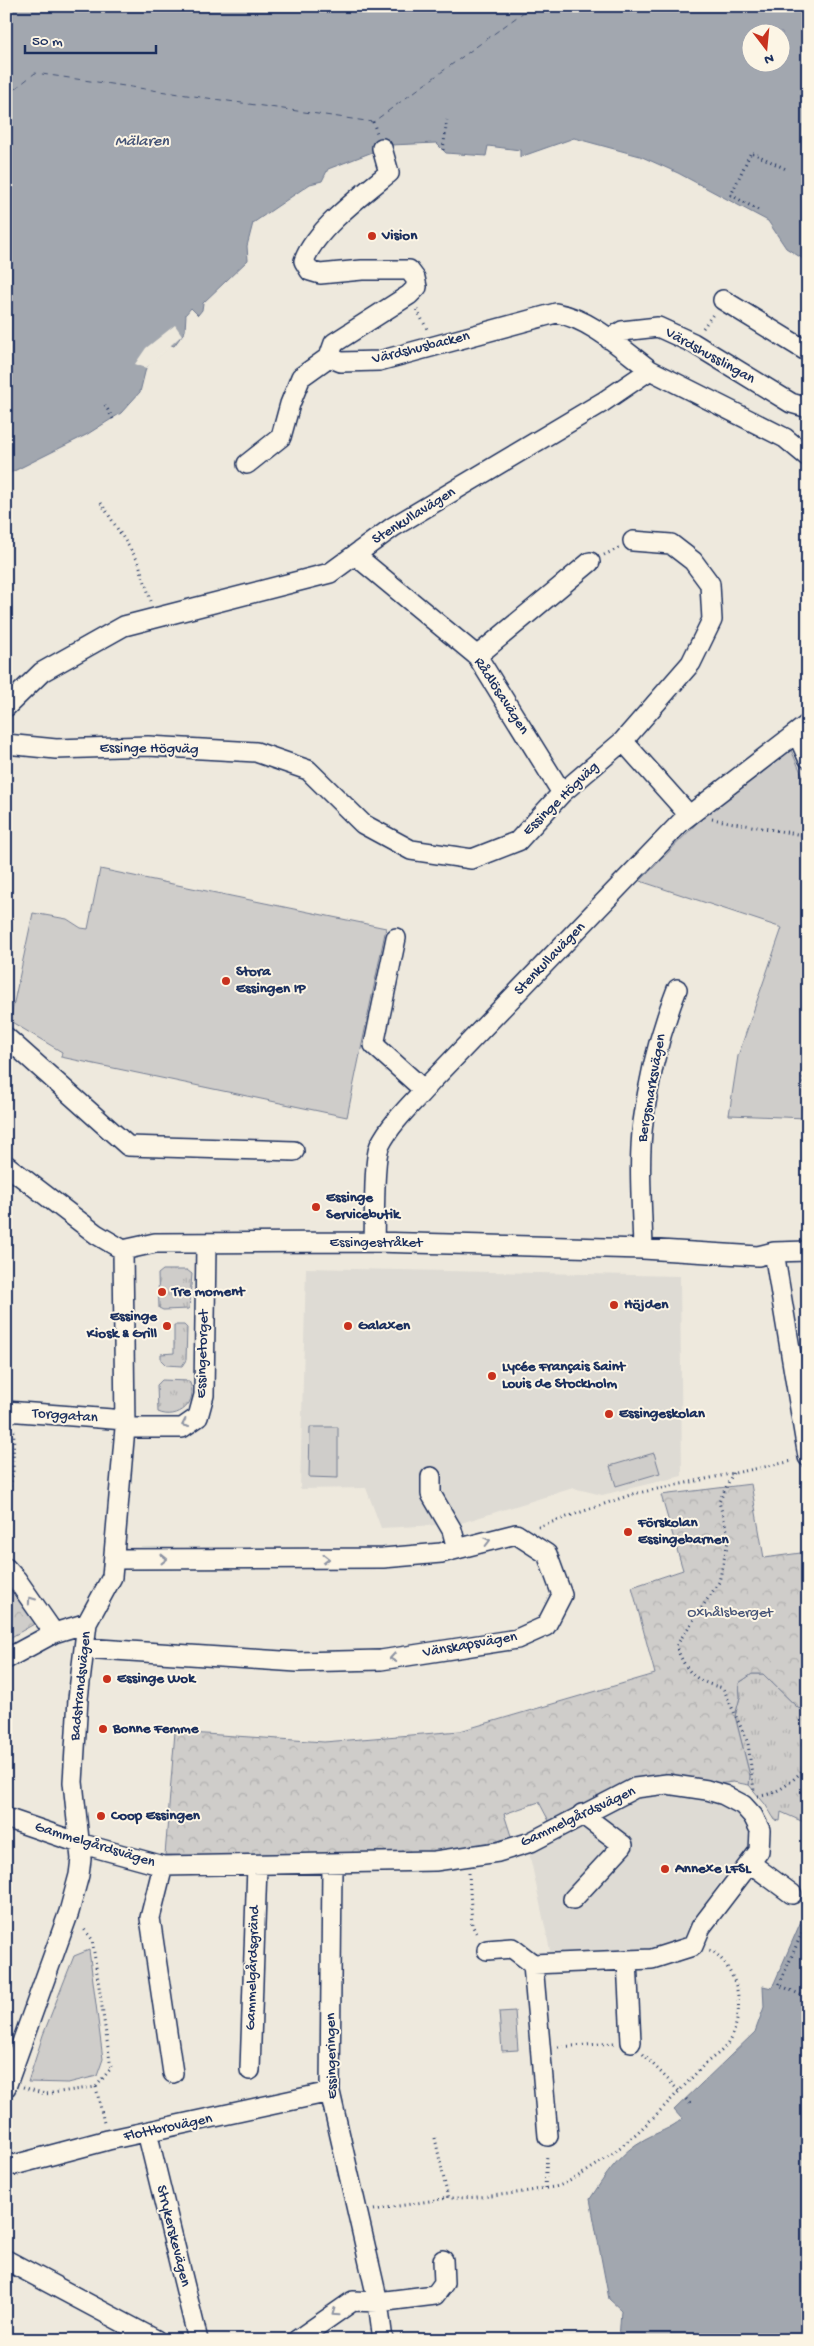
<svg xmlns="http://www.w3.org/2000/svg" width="814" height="2346" font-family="'Gochi Hand',sans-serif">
<defs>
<pattern id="grass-tufts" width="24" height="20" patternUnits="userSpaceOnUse" patternTransform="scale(1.25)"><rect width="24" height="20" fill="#cfcdca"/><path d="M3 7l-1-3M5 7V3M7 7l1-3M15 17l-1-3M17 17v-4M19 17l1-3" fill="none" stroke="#b1b0b0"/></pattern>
<pattern id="forest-crowns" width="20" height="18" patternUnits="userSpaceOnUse" patternTransform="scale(1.25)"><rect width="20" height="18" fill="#cfcdca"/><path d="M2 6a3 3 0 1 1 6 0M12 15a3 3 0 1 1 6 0" fill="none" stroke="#b1b0b0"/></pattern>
</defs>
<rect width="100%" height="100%" fill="#eee9dd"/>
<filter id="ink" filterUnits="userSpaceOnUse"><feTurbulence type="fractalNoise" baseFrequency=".02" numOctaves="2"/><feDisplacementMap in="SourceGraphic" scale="10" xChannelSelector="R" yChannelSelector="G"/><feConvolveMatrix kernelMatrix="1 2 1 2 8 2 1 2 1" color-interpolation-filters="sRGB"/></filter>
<g filter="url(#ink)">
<path fill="#dedbd4" d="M306,1268L680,1276L682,1476L602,1495L573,1488L458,1524L381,1528L366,1488L300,1489Z
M675,1792L713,1800L737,1814L749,1828L748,1848L720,1882L685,1935L679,1952L551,1955L529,1852L594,1815L637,1798Z"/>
<path fill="url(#grass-tufts)" stroke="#757e94" d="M163,1270H187L192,1274L189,1309L163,1310L159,1308L158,1274Z
M174,1325H184L187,1328L186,1360L182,1366L166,1365L161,1360V1354L174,1353Z
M162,1380L189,1381C200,1402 178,1421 158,1412L157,1385Z
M752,1674H763L798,1708L808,1711V1824L781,1812L780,1821L775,1820L765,1804L749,1785L750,1776L735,1716L740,1697L739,1683Z"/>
<path fill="url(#forest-crowns)" stroke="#757e94" d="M751,1484L764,1558L808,1552V1711L798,1708L763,1674H752L739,1683L740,1697L735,1716L750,1776L749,1785L733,1782L709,1785L686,1779L550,1823L539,1802L504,1814L512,1839C399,1865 280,1857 165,1855L175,1732L324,1742L460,1731L655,1674L632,1587L683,1570L661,1495Z
M6,1581L36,1623L6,1640Z"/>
<path fill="#cfcdca" stroke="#757e94" d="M791,750L808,788V1118L729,1115L738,1056L782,928L640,881L702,818Z
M100,869L386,928L347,1117L61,1057L62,1052L10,1021L33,913L67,919L81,928L88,929Z
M310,1427H338V1478L309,1477Z
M654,1453L660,1473L616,1486L610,1466Z
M89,1950L103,2059L97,2076L68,2083L28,2082L43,2035L74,1956Z
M515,2011L518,2050L502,2051L499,2012Z"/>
<path fill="#a2a7af" stroke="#6c778f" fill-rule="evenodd" d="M6,6H808V262L786,248L768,221L678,173L640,156L574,138L520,157V150L488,146L486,156L446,153L436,143L391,145L328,169L322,181L310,184L253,223L247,246L248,260L203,303L202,310L198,315L191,308L186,314L185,331L174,346L169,344L157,354L146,368L140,392L121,413L86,435L6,475ZM752,32H782V62H752Z
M808,1905V2340H619L621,2310L609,2299L590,2199C605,2176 620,2152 645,2139C658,2132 670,2129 682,2119L674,2110L755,2032L764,2007L763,1986L772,1988Z"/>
<path fill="#eee9dd" d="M175,325L182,335L146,368L135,364L146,348Z"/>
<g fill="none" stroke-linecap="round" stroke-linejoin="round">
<path stroke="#445376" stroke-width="1" stroke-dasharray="6 5" stroke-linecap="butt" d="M6,12L13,6
M6,96L35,73L373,122L532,6"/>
<g stroke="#1b2f5e" stroke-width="22">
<path id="minor" d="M382,148L389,173C363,194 315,230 304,261L310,271L320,274L362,270H409L415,278L417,287L409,295L334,343L329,357L341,362L379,361L556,313C591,319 621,348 650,370
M723,300L808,352
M609,339L622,331L658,327L693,343L791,403L808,408
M247,464L281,437L290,404L301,377L329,357
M355,555L477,656L562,793
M477,656L590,562
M6,707L42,672L124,626L330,573L393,527L603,402L650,370L785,438L808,457
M797,733L808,758
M623,741L689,815
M6,744L56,749L148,746L256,752L308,770L363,824L411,850L472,859L518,841L562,793L623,741L691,663L712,620L710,584L693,561L671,544L633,541
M396,938L374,1045L424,1090
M6,1037L128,1146L294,1151
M6,1165L96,1234L123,1250L155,1243L374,1242L643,1249L758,1256L774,1252L808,1251
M374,1242C375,1222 373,1159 380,1145C392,1121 415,1101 432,1081L682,821L808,724
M643,1249C642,1207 638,1164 643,1122C649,1077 660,1032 677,989
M774,1252L808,1457
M6,1411L125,1420
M125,1428H182L198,1417L204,1395L206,1244
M431,1477V1494L452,1530L457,1549
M6,1568L17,1580L54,1633
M84,1648L297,1662L381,1660L517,1639L546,1626L562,1595L547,1554L516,1534L441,1553L383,1558L115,1559
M6,1659L54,1633L87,1623
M6,1818L79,1843L163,1866L435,1861L498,1852L531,1842L635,1788L667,1784L707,1790L724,1795L743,1805L753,1816L760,1830L759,1851L701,1927L693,1946L652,1959L533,1964L548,2136
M750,1863L792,1894
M332,1865L330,2092L378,2302L383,2340
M163,1866L150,1918L173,2073
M573,1899L623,1845L582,1814
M487,1950L512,1948L533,1964
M627,1960L631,2042
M250,2070L257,1866
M6,2087L69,1912L79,1875L81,1859L73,1782L78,1699L87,1623L112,1577L125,1428L123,1250
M147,2132L198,2340
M6,2165H14L108,2140L330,2092
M6,2260L156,2340
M297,2340L353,2301L378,2302L435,2295L444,2283L443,2260"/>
</g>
<path stroke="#1b2f5e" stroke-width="3" stroke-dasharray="1 4" stroke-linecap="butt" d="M373,122L377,133
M443,150L447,120
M758,210L731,195L751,152L788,170
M417,310L428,331
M703,328L714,313
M105,405L113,419
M101,503L138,561L151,601
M604,555L619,548
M712,819L808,836
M808,1068L801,1070L808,1110
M733,1473L719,1502L729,1537L719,1582L676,1646C687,1674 695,1681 723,1688L748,1743L754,1791
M6,1506L13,1473L14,1427
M538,1527L633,1494L793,1461
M758,1796C778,1795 796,1779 808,1764
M469,1873L472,1925L478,1936
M808,1919L779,1985L808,1998
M558,2047L614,2043
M643,2054L679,2091
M23,2087L45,2094L96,2087L111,2068L92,1939L83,1928
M96,2087L104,2123
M686,2099L692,2106
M435,2138L448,2198C478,2198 506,2195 535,2190C543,2188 554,2188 561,2185C618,2159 661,2110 703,2066C709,2059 720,2054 726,2046C740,2027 743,1995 731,1974C727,1966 718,1952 709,1950
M545,2188L547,2154
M374,2210L448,2198"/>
<use href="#minor" stroke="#fcf5e5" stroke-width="19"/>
</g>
<defs><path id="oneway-chevron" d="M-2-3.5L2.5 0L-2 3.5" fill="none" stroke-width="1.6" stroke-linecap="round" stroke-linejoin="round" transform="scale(1.25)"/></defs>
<g stroke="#8c92a2">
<use href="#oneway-chevron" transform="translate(185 1424) rotate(155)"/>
<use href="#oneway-chevron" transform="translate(487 1541) rotate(-14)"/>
<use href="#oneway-chevron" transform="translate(164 1559)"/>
<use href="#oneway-chevron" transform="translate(326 1559)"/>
<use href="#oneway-chevron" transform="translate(31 1600) rotate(-125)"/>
<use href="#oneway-chevron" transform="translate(393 1658) rotate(171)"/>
<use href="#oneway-chevron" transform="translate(335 2313) rotate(145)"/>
</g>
</g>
<g fill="#c8321e" stroke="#fcf5e5" stroke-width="2">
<circle cx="372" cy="236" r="5"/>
<circle cx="226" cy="981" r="5"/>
<circle cx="316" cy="1207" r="5"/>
<circle cx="162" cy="1292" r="5"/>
<circle cx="614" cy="1305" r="5"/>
<circle cx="167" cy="1326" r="5"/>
<circle cx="348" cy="1326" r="5"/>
<circle cx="492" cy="1376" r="5"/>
<circle cx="609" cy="1414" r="5"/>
<circle cx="628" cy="1532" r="5"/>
<circle cx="107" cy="1679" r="5"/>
<circle cx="103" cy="1729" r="5"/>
<circle cx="101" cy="1816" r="5"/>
<circle cx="665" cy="1869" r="5"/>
</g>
<g text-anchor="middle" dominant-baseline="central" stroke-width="4" stroke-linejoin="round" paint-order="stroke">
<g font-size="15" font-weight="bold" fill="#1b2f5e" stroke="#fcf5e5" text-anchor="start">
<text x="382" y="236">Vision</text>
<text x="236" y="972">Stora<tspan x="236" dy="17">Essingen IP</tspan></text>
<text x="326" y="1198">Essinge<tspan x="326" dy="17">Servicebutik</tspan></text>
<text x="172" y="1292">Tre moment</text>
<text x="624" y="1305">Höjden</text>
<text x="157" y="1317" text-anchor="end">Essinge<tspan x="157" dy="17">Kiosk &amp; Grill</tspan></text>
<text x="358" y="1326">Galaxen</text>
<text x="502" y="1367">Lycée Français Saint<tspan x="502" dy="17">Louis de Stockholm</tspan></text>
<text x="619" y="1414">Essingeskolan</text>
<text x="638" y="1523">Förskolan<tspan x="638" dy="17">Essingebarnen</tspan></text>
<text x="117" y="1679">Essinge Wok</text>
<text x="113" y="1729">Bonne Femme</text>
<text x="111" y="1816">Coop Essingen</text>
<text x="675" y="1869">Annexe LFSL</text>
</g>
<g font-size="15" fill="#1b2f5e" stroke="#fcf5e5">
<text transform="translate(421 348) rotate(-14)">Värdshusbacken</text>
<text transform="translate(710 356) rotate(29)">Värdshusslingan</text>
<text transform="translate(414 516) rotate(-32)">Stenkullavägen</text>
<text transform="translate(501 696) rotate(57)">Rådlösavägen</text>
<text transform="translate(149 749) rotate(1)">Essinge Högväg</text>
<text transform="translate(561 799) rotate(-44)">Essinge Högväg</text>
<text transform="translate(550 959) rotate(-46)">Stenkullavägen</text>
<text transform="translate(652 1088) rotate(-80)">Bergsmarksvägen</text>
<text x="376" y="1243">Essingestråket</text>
<text transform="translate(203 1354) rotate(-88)">Essingetorget</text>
<text transform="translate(65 1416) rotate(4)">Torggatan</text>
<text transform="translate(470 1645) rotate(-10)">Vänskapsvägen</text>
<text transform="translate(81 1686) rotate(-84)">Badstrandsvägen</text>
<text transform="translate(578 1817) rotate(-25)">Gammelgårdsvägen</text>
<text transform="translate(95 1845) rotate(17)">Gammelgårdsvägen</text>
<text transform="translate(253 1968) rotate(-88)">Gammelgårdsgränd</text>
<text transform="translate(332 2056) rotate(-91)">Essingeringen</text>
<text transform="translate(168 2128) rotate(-12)">Flottbrovägen</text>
<text transform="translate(173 2236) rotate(76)">Strykerskevägen</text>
</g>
<g font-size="15" fill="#485679" stroke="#fcf5e5">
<text x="730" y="1613">Oxhålsberget</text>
</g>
<g font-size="16" font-style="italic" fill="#445376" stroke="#fcf5e5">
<text x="142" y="142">Mälaren</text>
</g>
</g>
<rect width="814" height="2346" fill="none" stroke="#fcf5e5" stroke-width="25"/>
<rect x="12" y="12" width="789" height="2321" fill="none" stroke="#1b2f5e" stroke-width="2" filter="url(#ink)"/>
<g transform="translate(766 48) rotate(164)"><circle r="24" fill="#fcf5e5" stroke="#a2a6af"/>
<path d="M0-4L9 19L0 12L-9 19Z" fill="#c8321e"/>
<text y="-8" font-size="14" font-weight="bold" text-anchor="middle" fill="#1b2f5e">N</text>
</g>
<path d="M25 45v8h131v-8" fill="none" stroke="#1b2f5e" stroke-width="2.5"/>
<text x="32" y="45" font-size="15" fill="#1b2f5e" stroke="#fcf5e5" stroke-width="4" paint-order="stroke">50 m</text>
</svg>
